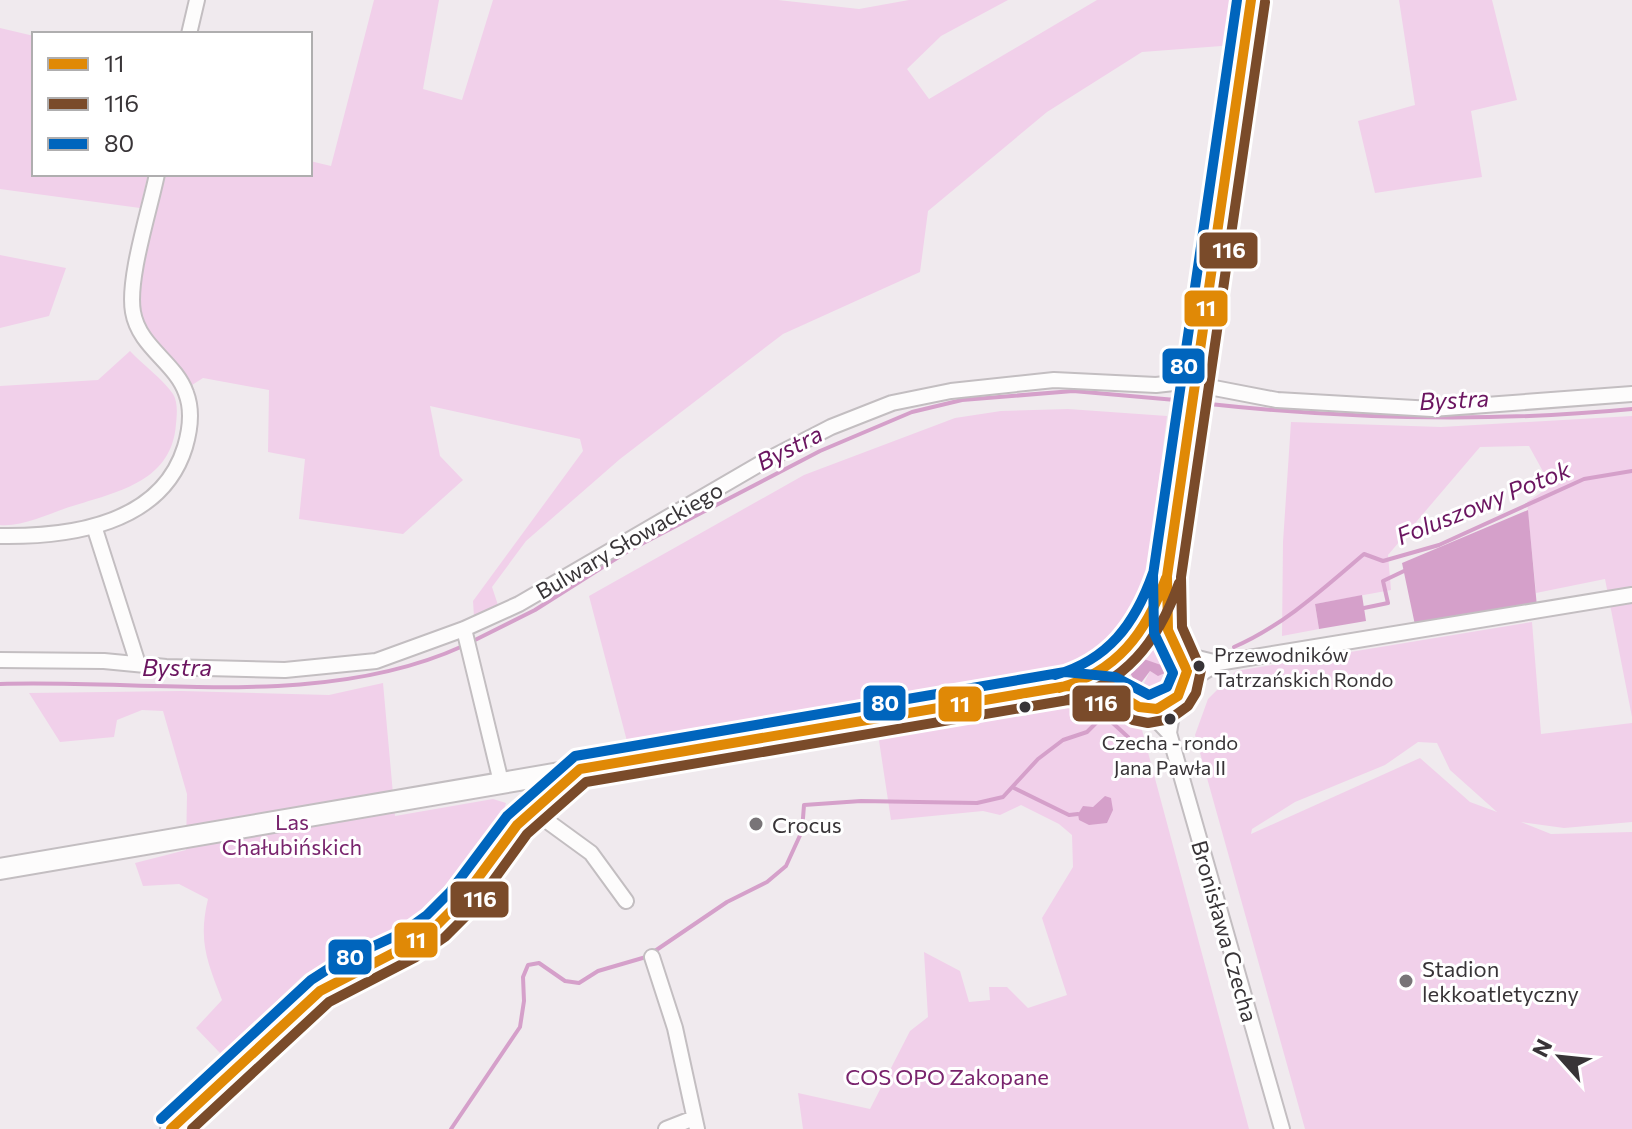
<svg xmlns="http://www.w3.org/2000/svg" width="1632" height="1129" font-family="Commissioner,sans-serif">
<rect width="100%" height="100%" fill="#f0eaee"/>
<path fill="#f1d0ea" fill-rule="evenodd" d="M374,0H439L423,89L462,100L493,0H778L859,9L909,0H1008L941,36L907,69L929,99L1097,0H1268L1261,43L1142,52L1047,112L928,211L920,272L783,334L620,459L526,541L492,587L498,605L474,617L473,601L583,451L580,439L430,406L440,456L463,480L403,534L299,519L305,459L268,452L269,390L203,378L192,385C177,362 149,341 142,314C134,286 159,205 166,174H310V161L331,166Z
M1399,0H1492L1517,100L1471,111L1482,177L1375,193L1358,121L1415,105Z
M0,28L34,36V174H148L140,208L0,189Z
M0,255L66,268L49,316L0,328Z
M130,351C143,365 163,379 173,394C178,402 177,415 176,424C172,480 121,491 76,505C51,512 25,527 0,525V386L98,380Z
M1068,409L1167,416L1144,598L1106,643L1097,665L628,745L589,596L804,475L955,418L1001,411Z
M1632,416V717L1605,579L1536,593L1527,502L1551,486L1529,446L1480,447L1388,555L1391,590L1315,604L1319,629L1282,636L1283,542L1291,422L1441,427Z
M1532,622L1541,734L1632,723V822L1564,828L1521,822L1551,834L1632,832V1129H1305L1195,735L1208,699L1236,671ZM1418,742L1437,743L1450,770L1497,812L1470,802L1420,758L1251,834L1252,829L1295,802L1385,765Z
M1153,647L1171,655C1186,676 1173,701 1147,700L1130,689L1125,670L1134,653ZM1141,659L1157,664L1155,674L1150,671L1143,685L1130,676V668Z
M383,683L395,816L493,799L506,803L502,817L482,842L481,857L450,895L406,934L349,951L305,974L221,1054L196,1028L222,1000C207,961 198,941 208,899L179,884L143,886L135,863L186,850L187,794L163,711L142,710L117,720L114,737L60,742L29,693L181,691L329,695Z
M1090,701L1103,704L1142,730L1249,1129H803L798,1093L870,1109L910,1031L928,1017L924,952L960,971L969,1002L990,1000L989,987H1007L1028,1008L1067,995L1042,918L1073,867L1072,835L1059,824L1021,805L1000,815L983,811L891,820L878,734Z"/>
<path fill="#d5a0ca" d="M1528,510L1537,607L1415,625L1402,563Z
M1362,595L1366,621L1319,629L1315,604Z
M1141,658L1161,665L1165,673L1158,676L1150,671L1138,687L1129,671Z
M1105,796L1111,798L1113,810L1107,823L1089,825L1079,820L1078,814L1083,806L1093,807Z"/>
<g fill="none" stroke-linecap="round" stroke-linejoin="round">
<path stroke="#d5a0ca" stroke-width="4" d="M1200,403C1344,419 1487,423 1632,409
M1364,608L1388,603L1383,581L1404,571
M471,642L535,610L628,551L820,451L912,412L962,400L1073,391L1187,401
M1234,647C1283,626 1324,588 1364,554L1383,561L1439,545L1584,479L1632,471
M0,684C150,679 323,710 463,646
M1014,788L1069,815L1078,814
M451,1129L520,1027L524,1001L523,977L528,965L539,963L565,981L579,983L598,971L646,957L727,902L767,882L786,866L802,831L804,805L861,801L977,803L1003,797L1038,759L1063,740L1087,732L1104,715L1128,737"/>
<g stroke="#c3bec1" stroke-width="18">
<path id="street" d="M189,34L197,0
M94,526L138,664
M0,536C69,537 161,525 185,447C190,430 193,411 186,393C175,362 139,347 133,312C127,279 150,209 157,174
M464,629L501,782
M1181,654L1218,663L1632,595
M0,660L104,661L166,667L285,670L376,661L464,629L519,604L763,462L831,427L892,403L951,391L1054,380L1156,385L1183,382L1277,400L1432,409L1632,394
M1186,683L1218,663
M1174,701L1169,733L1282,1129
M1146,709L1169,733
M532,810L591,853L626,901
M652,957L675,1028L697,1129
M666,1129L694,1118"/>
</g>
<g stroke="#c3bec1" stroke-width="24">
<path id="secondary" d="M1115 673a36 36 0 1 1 72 0a36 36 0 1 1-72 0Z
M1138,640L1163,587
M1172,645L1167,622V576L1251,0
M0,869L1067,686L1118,661
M171,1129L320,991L345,975L409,945L436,926L461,901L517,825L578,771"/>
</g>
<use href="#street" stroke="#fdfcfc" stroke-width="14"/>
<use href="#secondary" stroke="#fdfcfc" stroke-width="20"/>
<g stroke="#fff" stroke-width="16">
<path id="bus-1" d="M1059,688C1117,672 1146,633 1166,578
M171,1129L320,991L409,945L436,926L461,901L517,825L580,769L1067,686L1112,691L1139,707L1157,709L1178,696L1187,671L1168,630L1167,576L1251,0"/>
</g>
<g stroke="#fff" stroke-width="16">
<path id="bus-2" d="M1063,701C1125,684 1158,642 1179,583
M192,1129L329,1002L416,957L445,937L472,910L527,834L586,782L1068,700L1108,704L1133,720L1148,723L1170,719L1188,706L1196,693L1201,670L1182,627L1181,577L1265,2"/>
</g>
<g stroke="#fff" stroke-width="16">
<path id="bus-3" d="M1055,675C1108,660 1135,624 1153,573
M161,1119L311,980L339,962L402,933L427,915L450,892L507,816L575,756L1065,672L1115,677L1149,695L1167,687L1173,673L1154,633L1153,575L1237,0"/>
</g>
<use href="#bus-1" stroke="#e08906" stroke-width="10"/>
<use href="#bus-2" stroke="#7a4b2a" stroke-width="10"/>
<use href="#bus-3" stroke="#0065bd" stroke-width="10"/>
</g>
<g fill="#383437" stroke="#fff" stroke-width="3">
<circle cx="1199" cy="666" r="7"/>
<circle cx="1025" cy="707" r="7"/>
<circle cx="1170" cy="719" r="7"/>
</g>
<g fill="#787477" stroke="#fff" stroke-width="3">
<circle cx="756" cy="824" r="8"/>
<circle cx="1406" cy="981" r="8"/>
</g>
<g text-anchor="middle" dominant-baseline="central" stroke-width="6" stroke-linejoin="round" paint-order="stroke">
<g font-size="20" fill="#383437" stroke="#fff" text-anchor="start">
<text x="1214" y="654">Przewodników<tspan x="1214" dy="25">Tatrzańskich Rondo</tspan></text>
<text x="1170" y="742" text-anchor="middle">Czecha - rondo<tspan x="1170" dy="25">Jana Pawła II</tspan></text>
</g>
<g font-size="22" fill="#383437" stroke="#fff">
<text transform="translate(629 540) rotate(-30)">Bulwary Słowackiego</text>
<text transform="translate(1225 931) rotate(74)">Bronisława Czecha</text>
</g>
<g font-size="22" fill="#79246d" stroke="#fff">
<text x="292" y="821">Las<tspan x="292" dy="25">Chałubińskich</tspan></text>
<text x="947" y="1076">COS OPO Zakopane</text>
</g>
<g font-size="22" fill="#383437" stroke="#fff" text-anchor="start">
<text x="772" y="824">Crocus</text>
<text x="1422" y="968">Stadion<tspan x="1422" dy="25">lekkoatletyczny</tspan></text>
</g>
<g font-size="24" font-style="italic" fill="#6b1560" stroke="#fff">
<text transform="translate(1454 399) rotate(-3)">Bystra</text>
<text transform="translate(789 447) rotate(-27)">Bystra</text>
<text transform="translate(1483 502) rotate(-22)">Foluszowy Potok</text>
<text x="177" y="666">Bystra</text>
</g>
</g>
<g stroke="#fff" stroke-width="3">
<rect x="1198" y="231" width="61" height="39" rx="8" fill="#7a4b2a"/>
<rect x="1183" y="289" width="46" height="39" rx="8" fill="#e08906"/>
<rect x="1161" y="347" width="45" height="38" rx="8" fill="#0065bd"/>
<rect x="862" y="684" width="45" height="38" rx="8" fill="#0065bd"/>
<rect x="1071" y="684" width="61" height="39" rx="8" fill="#7a4b2a"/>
<rect x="937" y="685" width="46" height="38" rx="8" fill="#e08906"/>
<rect x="449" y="880" width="61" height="39" rx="8" fill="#7a4b2a"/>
<rect x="393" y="921" width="46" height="38" rx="8" fill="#e08906"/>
<rect x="327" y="938" width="46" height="38" rx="8" fill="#0065bd"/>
</g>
<g font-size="22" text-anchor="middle" font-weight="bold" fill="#fff">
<text x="1229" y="258">116</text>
<text x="1206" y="316">11</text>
<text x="1184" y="374">80</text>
<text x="885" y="711">80</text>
<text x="1101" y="711">116</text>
<text x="960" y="712">11</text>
<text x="480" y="907">116</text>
<text x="416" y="948">11</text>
<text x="350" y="965">80</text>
</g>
<rect x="32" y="32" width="280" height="144" fill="#ffffff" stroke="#afaeaf" stroke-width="2"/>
<rect x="48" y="58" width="40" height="12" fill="#e08906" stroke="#afaeaf" stroke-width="2"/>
<text x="104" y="72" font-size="24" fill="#383437">11</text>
<rect x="48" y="98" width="40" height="12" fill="#7a4b2a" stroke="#afaeaf" stroke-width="2"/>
<text x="104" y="112" font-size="24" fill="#383437">116</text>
<rect x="48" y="138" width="40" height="12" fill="#0065bd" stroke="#afaeaf" stroke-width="2"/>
<text x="104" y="152" font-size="24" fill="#383437">80</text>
<g transform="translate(1560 1057) rotate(297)" stroke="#ffffff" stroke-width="6" paint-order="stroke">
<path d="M0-6L14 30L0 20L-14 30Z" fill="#383437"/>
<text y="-12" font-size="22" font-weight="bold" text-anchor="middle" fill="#383437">N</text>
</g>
</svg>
